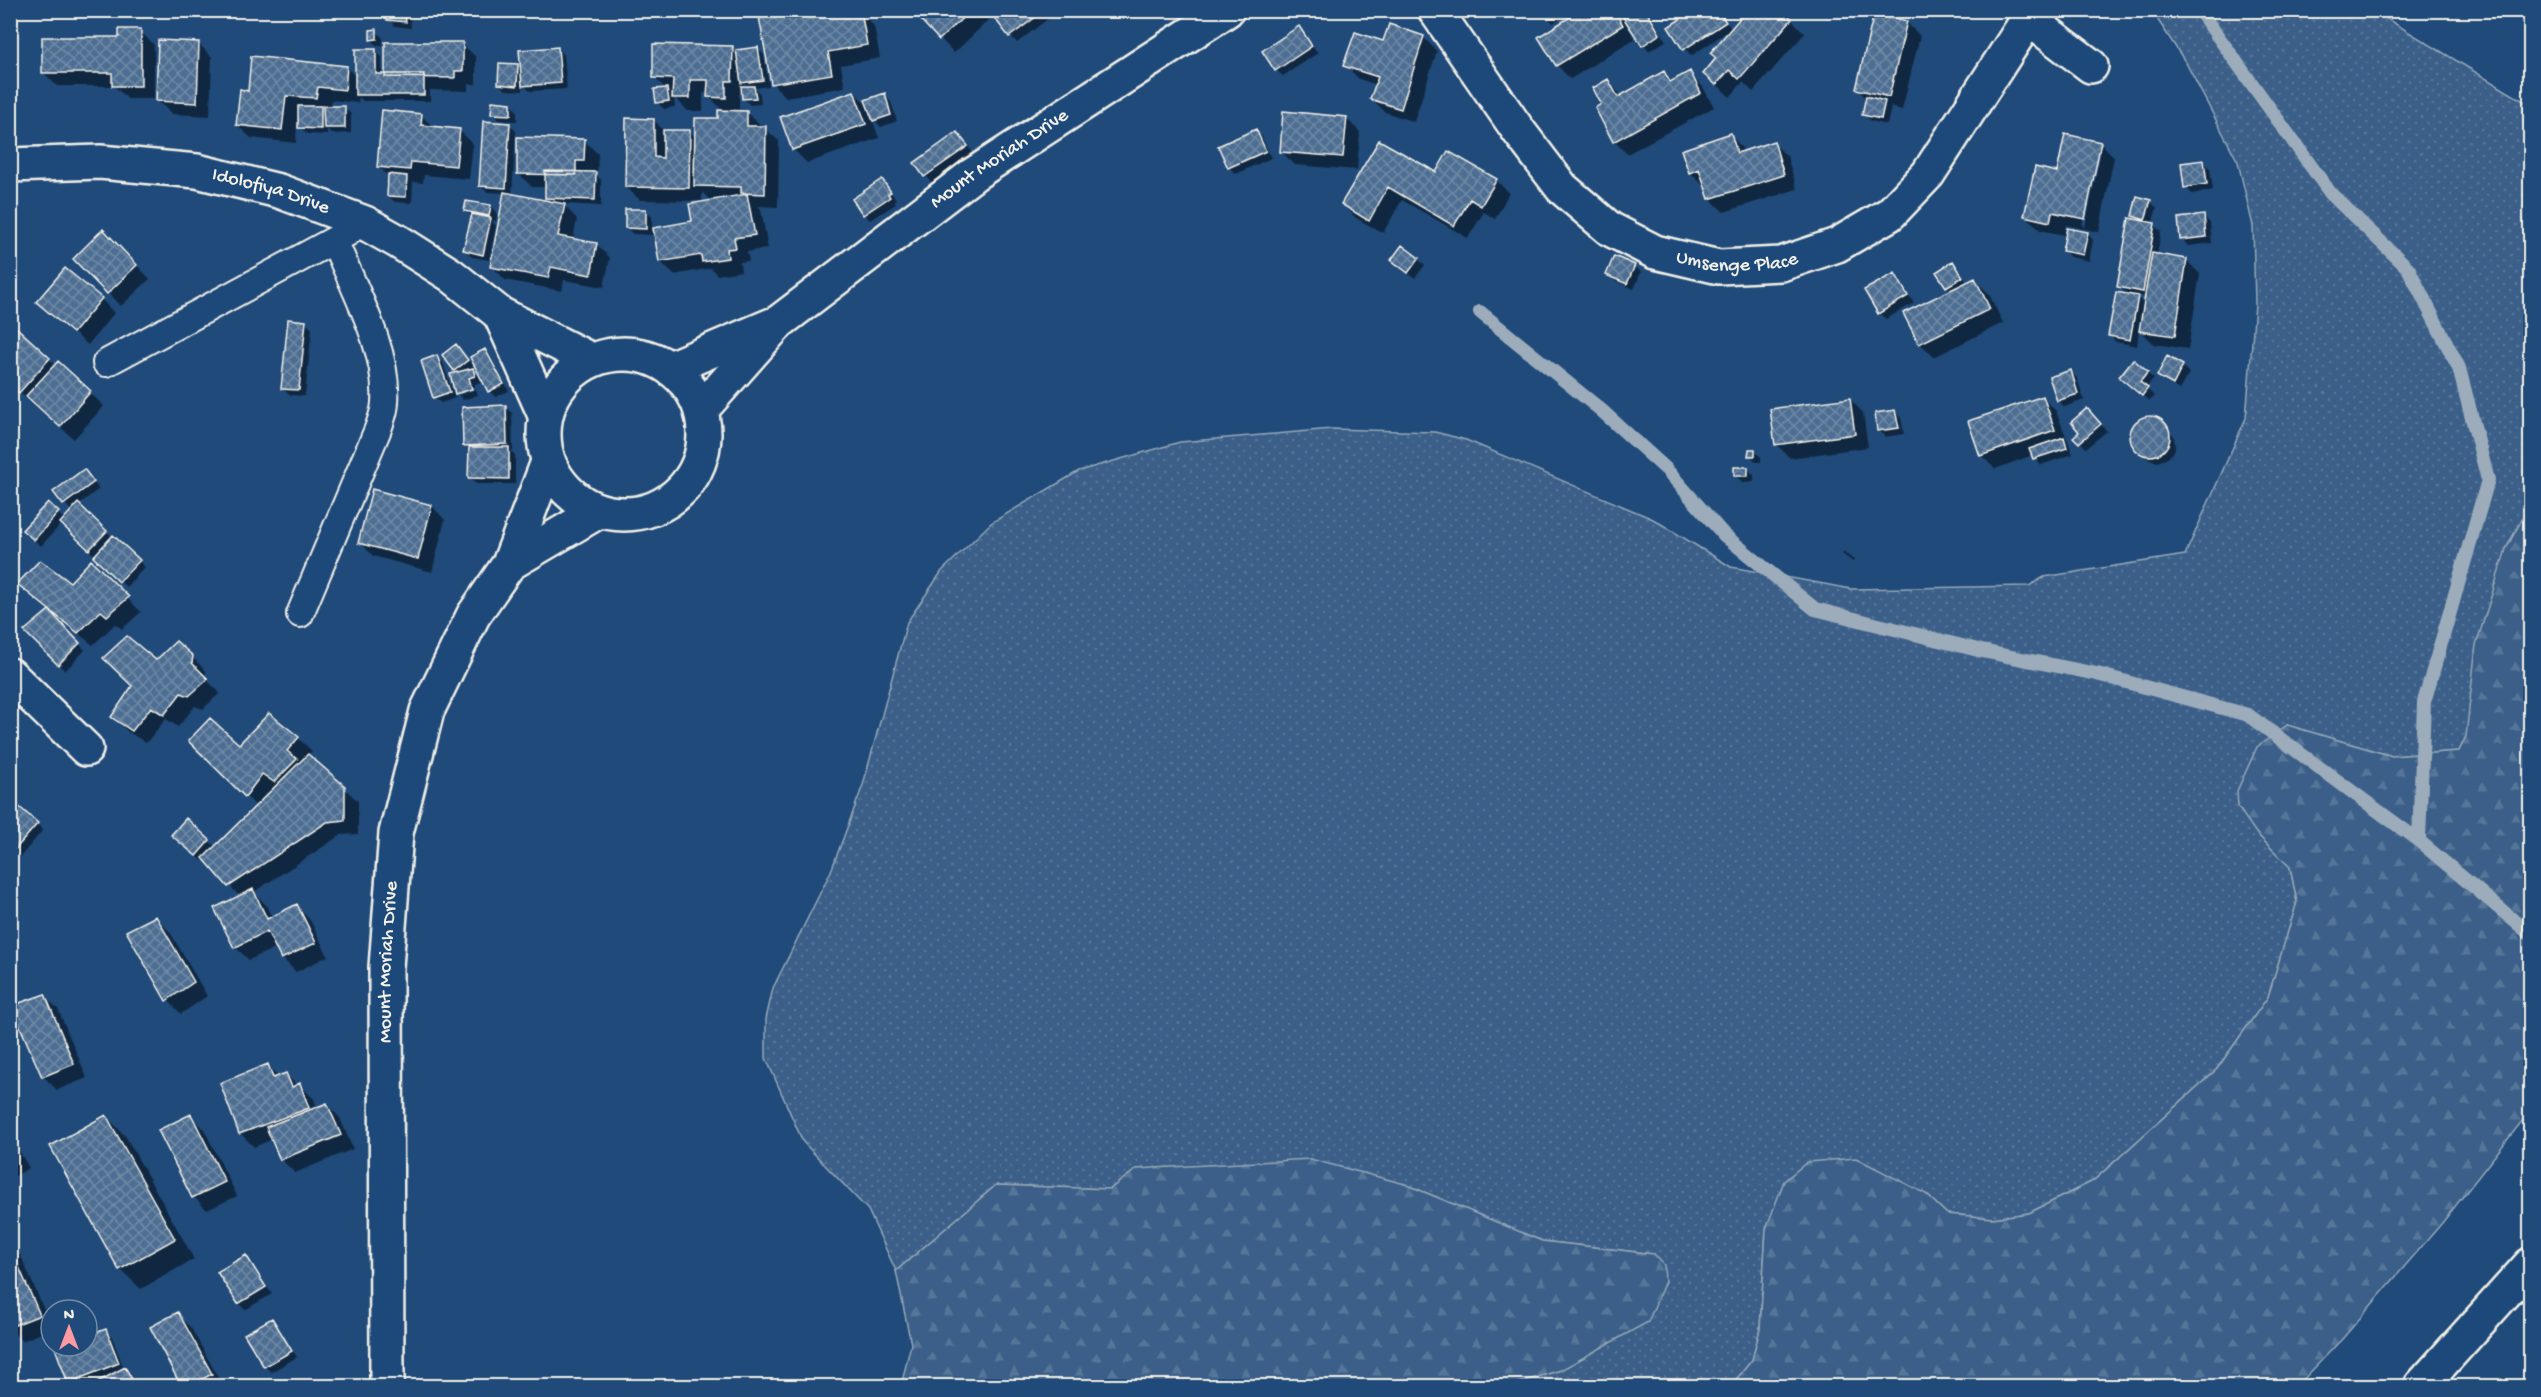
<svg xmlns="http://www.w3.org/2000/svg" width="2541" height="1397" font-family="'Gochi Hand',sans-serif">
<defs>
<pattern id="grass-dots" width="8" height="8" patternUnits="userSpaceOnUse" patternTransform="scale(1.5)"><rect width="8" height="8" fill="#3a5f88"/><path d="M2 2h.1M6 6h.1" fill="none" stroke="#577699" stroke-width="1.8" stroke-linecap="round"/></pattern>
<pattern id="forest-firs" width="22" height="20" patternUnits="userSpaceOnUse" patternTransform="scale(1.5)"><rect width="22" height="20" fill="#3a5f88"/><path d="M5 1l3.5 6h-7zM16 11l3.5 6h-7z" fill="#577699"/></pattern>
<pattern id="building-cross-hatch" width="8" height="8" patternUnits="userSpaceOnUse" patternTransform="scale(1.5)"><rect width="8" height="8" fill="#4d6e92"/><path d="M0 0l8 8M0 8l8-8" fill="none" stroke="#708aa6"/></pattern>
</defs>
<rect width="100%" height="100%" fill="#1f4a7a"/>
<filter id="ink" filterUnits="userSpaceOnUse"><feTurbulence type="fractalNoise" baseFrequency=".0167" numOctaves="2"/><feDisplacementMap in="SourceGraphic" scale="12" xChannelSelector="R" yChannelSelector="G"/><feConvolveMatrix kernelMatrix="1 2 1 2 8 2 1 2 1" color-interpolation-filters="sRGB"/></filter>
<g filter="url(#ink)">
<path fill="url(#grass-dots)" stroke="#97a8b8" stroke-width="1.5" d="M2152,11H2374L2530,105V504L2506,549L2466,737L2459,751L2392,756L2287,725L2256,833L2290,867L2297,902L2268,997L2217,1069L2093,1181L2029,1213L1993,1218L1947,1214L1926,1194L1766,1229L1760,1329L1752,1360L1731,1386H1508L1561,1370L1654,1254L1542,1241L1405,1184L1137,1169L1110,1189L996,1185L896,1271L868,1210L803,1142L766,1058V1019L773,988L831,871L863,785L907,622L942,571L991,523L1079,471L1180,442L1332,429L1435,432L1466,440L1653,519L1731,567L1851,589L2029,586L2044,577L2185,555L2246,418L2255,304L2253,226L2238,162L2186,63Z"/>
<path fill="url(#forest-firs)" stroke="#97a8b8" stroke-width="1.5" d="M2530,504V1111L2442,1223L2343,1338L2297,1386H1731L1752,1360L1760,1329L1766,1229L1784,1181L1807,1162L1856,1158L1926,1194L1947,1214L1993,1218L2029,1213L2093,1181L2217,1069L2268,997L2297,902L2290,867L2256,833L2238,807L2237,791L2257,747L2287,725L2392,756L2459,751L2466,736L2476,645L2506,549Z
M1310,1159L1405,1184L1542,1241L1654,1254L1664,1265L1665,1281L1648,1322L1561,1370L1508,1386H901L911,1344L896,1271L996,1185L1110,1189L1137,1169Z"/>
<path fill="#0007" fill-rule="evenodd" d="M391,10H405L410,16L411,28L395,26L389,19Z
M769,10H827L832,16L860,12L874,26L880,58L841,65L845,87L786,97L772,83L760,12Z
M926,10H1045L1050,17L1017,43L994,15L954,53L922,19Z
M1541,10H1647L1666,41L1649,51L1621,11L1619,13L1635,39L1570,79L1557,65L1572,17L1569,13L1553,23Z
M1663,10H1673L1667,15Z
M1697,10H1719L1731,29L1691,56L1670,28Z
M1781,10L1805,33L1753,92L1743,82L1730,97L1705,73Z
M1874,10H1901L1899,20L1906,22L1920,36L1902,110L1891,107L1887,125L1870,121L1864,114L1867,99L1857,89L1876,13Z
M1299,28L1318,53L1283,76L1276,70Z
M140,31L154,45V99H128L114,86H57L43,72Z
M376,31L383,38V45L378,46L371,40Z
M1423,37L1437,51L1414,122L1385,112L1372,99L1377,85L1359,79L1345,65L1384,43Z
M198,43L212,57L210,116L172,114L158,101Z
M462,44L476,57V84H468V91L430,90V101H363L359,97L358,103L331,100L330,108H344L351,114V133L332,134L327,129V135L307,134L297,125L296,143L251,138L237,125L249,92L347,68L356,77L375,51L382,57V76Z
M732,47L736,52L757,48L764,55L769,86L755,88L760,94L761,104L750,105L743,98V94H739V112L747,113L779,141L778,207L758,206L761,209L768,248L747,252L749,261L740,262L741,271L717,275L711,268L674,275L660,261L716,199H709L702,192V201L640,200L626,187L654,120L664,131H689L696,138L720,120L724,112L709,96V93H703V111H688L674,97L675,107L664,109L657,102L666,89L655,78Z
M558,49L564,55L567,89L530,91L523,85V91L506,90L499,84L517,65L522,70Z
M1664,73L1673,82L1689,73L1703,87L1714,107L1627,154L1614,141L1603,105L1608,81L1622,96Z
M854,92L870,108L884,95L891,102L897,121L881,127L872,118L879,138L807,163L793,149Z
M511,104L517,111V121L499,120L493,113Z
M421,115L434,128L459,130L473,144L469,179L424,175L423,183L413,182L412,203L395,202L388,196L389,177L378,166Z
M1346,118L1360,132L1357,170L1295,165L1281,151Z
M509,124L516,131L512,195L552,203L547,197V187H532L518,173L584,140L598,154L597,176L601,180V206L563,204L577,219L573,240L596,244L610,258L604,287L564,280L562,291L505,280L492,266L506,193L487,192L480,185Z
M1256,131L1262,137L1271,158L1236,174L1229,167Z
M1731,135L1745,152L1773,143L1787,156L1797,189L1724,212L1710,199L1706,185L1704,186L1690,172Z
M963,140L973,153L932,183L916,163Z
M1379,142L1436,174L1496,180L1509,193L1495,219L1484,212L1468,238L1402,200L1383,233L1356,218L1343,204Z
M2101,143L2114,157L2099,232L2066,225L2064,235L2040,230L2026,216L2058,173ZM2098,151H2101L2085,227L2082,226Z
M2203,161L2210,168L2213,190L2192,194L2186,187Z
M882,181L896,199L894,200L896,204L870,220L864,214Z
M2150,201L2157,208L2152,224L2161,231L2157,256L2186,260L2200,274L2188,349L2154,344L2139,329L2137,346L2116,342L2110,336L2129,296L2119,286L2139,222L2133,216ZM2134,294L2146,297L2145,305Z
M491,206L497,213L496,221H492L496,226L489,260L472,257L465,250L473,218L466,211Z
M646,211L652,217V235L633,234L626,227Z
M2204,217L2210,223L2212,243L2188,246L2182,239Z
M103,231L150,279L121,306L75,259Z
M2087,233L2093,240L2089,261L2070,257L2064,251Z
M1418,259L1425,265L1415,278L1399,266Z
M1953,263L1968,284L1975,280L1989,294L2003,323L1934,357L1920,343L1952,291L1947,286Z
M1634,266L1641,272L1634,289L1615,281L1608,274Z
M1895,275L1914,303L1886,319L1879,313Z
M101,299L114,313L88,345L38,302Z
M305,322L312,329L305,396L289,395L283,388Z
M16,329L56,365L58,363L104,406L74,439L10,384Z
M485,351L491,358L509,391L496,397L489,391Z
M462,353L474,367L471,369L479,376L481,382L475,384V387L459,391V395L476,389L478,395L463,400L457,393L458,373L455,370Z
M437,357L443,363L455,398L441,403L434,397Z
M2133,361L2154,379L2146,388L2154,396L2149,401L2127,383Z
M2182,366L2189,373L2179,390L2158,376Z
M2071,372L2077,378L2084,400L2064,407L2058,400Z
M2043,398L2056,411L2073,454L2041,465L2033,455L1995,469L1981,455Z
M10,399L17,406L10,413Z
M1850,399L1863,413L1868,447L1790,458L1776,444Z
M505,407L512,413L513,450L511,451L515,455V484H476L470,477V451L465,445Z
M2087,410L2107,431L2086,448L2076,437L2081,432Z
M1895,411L1901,418L1904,434L1885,437L1879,430Z
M2148,418L2164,424L2174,436L2175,449L2168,458L2157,462L2145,457L2132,439V433L2137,424Z
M1754,451L1761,457V462H1756L1750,455Z
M1748,469L1754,475V482H1742L1735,475Z
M90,478L99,489L78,505L145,567L126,587L62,523L41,546L30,537L48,504L65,520L72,512L56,492Z
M432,506L445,520L432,572L373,556L360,542Z
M1843,552L1854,560L1853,562L1842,554Z
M91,562L141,612L122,629L115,624L93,645L57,617L55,618L85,650L65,671L26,631L50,612L19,584H70Z
M192,657L206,671L205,678L220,693L203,709L195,706L178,727L166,719L146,743L127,731L113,717L156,662Z
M298,738L312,751L308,755L358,801V834L341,835L254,892L266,905L272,918L297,906L310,920L328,956L296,972L282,958L277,947L249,960L235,947L240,897L206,859L203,861L180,841H209L216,847L257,807L190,741L239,746Z
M37,824L43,830L20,857L10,848Z
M156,918L170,932L207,996L181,1014L168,1000L128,931Z
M44,996L58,1009L87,1078L57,1090L43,1076Z
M268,1066L279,1077L286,1074L297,1086L300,1085L314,1099L317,1108L327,1104L340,1118L353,1149L295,1173L281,1159L273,1139L254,1147L240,1133Z
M106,1116L126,1137L194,1259L141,1289L120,1269Z
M190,1116L204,1129L237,1196L207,1210L194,1197Z
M10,1135L29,1168L10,1179Z
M10,1245L21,1256L51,1326V1329L22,1341L10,1329Z
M246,1257L272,1294L245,1310L239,1303Z
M177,1314L191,1328L223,1386H183L152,1328Z
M272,1320L297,1357L271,1372L265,1366Z
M105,1330L112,1337L124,1369L141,1386H93L105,1380L104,1378L82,1386H74L70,1382L57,1349L65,1346H87V1337Z"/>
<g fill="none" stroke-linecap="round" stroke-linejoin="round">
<path stroke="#9cacbb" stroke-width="14" d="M2199,10L2331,194L2408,268L2459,368L2488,480L2424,702L2419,841
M1480,312L1601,410L1666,469L1724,535L1815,609L1982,651L2097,674L2248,715L2419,841L2530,934"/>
</g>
<path fill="url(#building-cross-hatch)" stroke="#f4f1e8" stroke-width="1.5" d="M386,10H404L406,22L387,20Z
M821,10L822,17L861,10L867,45L828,52L832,74L771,84L758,11Z
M924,10H971L939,40L920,19Z
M1000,10H1045L1009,37L993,16Z
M1566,10H1614L1623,25L1556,66L1538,37L1570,17Z
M1646,10L1660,34L1642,46L1619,11Z
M1694,10H1718L1726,22L1683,50L1668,27Z
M1747,10H1783L1792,19L1739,79L1729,70L1716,85L1703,74L1716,58L1710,53Z
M1874,13L1907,21L1889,97L1856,89Z
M1389,24L1424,36L1401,109L1370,99L1378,77L1343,66L1355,32L1383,41Z
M1299,26L1312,46L1275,71L1262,51Z
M119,29H141V86H112V73H42V37H119Z
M377,29V39L370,40V30Z
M158,40L199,42L197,103L156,101Z
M385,42H463V71H455V78L385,77Z
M653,44L733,46L732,81H726V98L707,97L708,80H690V98H672L673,79L653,78Z
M558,47L561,83L522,86L519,50Z
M758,47L763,80L741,83L736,50Z
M355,49H376V74H424V95H355Z
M251,56L347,66L345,90L318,87L316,98L286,96L282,130L236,125L240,89L248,91Z
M499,63L518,64L517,86L498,84Z
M1664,71L1670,82L1690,71L1701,93L1613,142L1595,108L1601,104L1593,88L1608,79L1618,97Z
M741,86H754L756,98L742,99Z
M667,88L669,101L656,103L654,89Z
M854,91L866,124L792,150L780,117Z
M885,93L891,115L873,121L865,100Z
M1866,96L1885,101L1881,119L1862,115Z
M492,101L511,103V115L491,114Z
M298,106H321V129L298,128Z
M323,106H345V128H324Z
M382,110L422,114L421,125L460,129L456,166L411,162L410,170L377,167Z
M718,110L747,111V126H766L765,194L741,193V187L694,186L695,118H718Z
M1283,111L1347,117L1343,157L1280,152Z
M626,118L654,119V157L663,158V130H690L689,188L625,187Z
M483,121L510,123L506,188L479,186Z
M1256,129L1266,151L1228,168L1218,146Z
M957,132L968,146L924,177L914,163Z
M1731,133L1737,153L1774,141L1784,175L1709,199L1699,169L1689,173L1681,150Z
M2065,134L2101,142L2085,219L2052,212L2050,222L2024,216L2035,167L2057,172Z
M517,137L585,139L584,161H576V175L517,174Z
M1379,140L1436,172L1448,151L1497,179L1481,206L1470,199L1454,226L1388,187L1369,221L1341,204Z
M2204,160L2207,184L2184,188L2181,163Z
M545,171L596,172L595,200L545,198Z
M388,174L407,176L406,197L387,196Z
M882,179L891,192L888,194L890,197L863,215L852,199Z
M504,192L565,204L558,236L597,243L591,275L551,267L548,278L490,267Z
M747,194L755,235L734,238L736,248L727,249L728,258L702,262L701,255L659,262L653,228L692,221L689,204Z
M2137,196L2151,200L2145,220L2132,216Z
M466,201L491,205L489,216L464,211Z
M625,209H646V229L625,228Z
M472,214L491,218L483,255L463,250Z
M2204,215L2206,237L2180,240L2178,218Z
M2129,218L2155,223L2143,292L2117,287Z
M2067,228L2088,232L2083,255L2062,251Z
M103,229L137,265L107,294L73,259Z
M1402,245L1419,258L1408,273L1391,260Z
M2152,253L2187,259L2175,336L2139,331Z
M1614,256L1635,265L1627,284L1606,275Z
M1953,261L1963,277L1946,287L1936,272Z
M65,268L102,298L73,333L36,302Z
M1895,273L1908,296L1878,314L1864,290Z
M1975,278L1990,309L1919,344L1903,313Z
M2116,292L2138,296L2130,340L2108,336Z
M288,319L306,321L299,390L281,389Z
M16,327L50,358L19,393L10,385V334Z
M456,344L468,360L454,371L442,355Z
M485,349L504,384L488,392L470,357Z
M437,355L450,392L433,398L421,361Z
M2167,356L2183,365L2173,385L2157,376Z
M2133,359L2148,372L2140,382L2148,388L2142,396L2119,377Z
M58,361L91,391L60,427L26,396Z
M473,368L475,376L469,378L472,389L455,394L450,374Z
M2071,370L2078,394L2057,401L2049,377Z
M2043,396L2055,430L1980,456L1968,421Z
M1850,398L1855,434L1775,445L1770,409Z
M506,405L507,444L463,446L462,407Z
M2087,408L2101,424L2079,443L2073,437L2079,432L2071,422Z
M1895,410L1899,428L1877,431L1875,413Z
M2130 436a20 20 0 1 1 40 0a20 20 0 1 1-40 0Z
M2064,437L2067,448L2033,459L2029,449Z
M469,447H509V479L468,478Z
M1749,449H1755V456H1748Z
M1734,467H1748V476H1734Z
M84,469L94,482L63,505L53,492Z
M372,489L432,505L418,559L358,543Z
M48,502L59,512L34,540L22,530Z
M78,503L107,531L89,550L60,523Z
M113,535L140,560L119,582L93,557Z
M40,560L70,582L91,560L129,597L107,616L101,611L78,633L17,584Z
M49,610L80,643L58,665L24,631Z
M127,636L156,660L176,641L193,656L192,663L208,679L189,696L181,693L164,715L151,707L132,731L111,717L132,686L103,658Z
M269,713L299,737L287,751L297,759L274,782L262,774L245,797L188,741L210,718L239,744Z
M308,754L345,786V820L327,822L228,887L203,858Z
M10,799L38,823L13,852L10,849Z
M186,818L210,840L196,856L171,835Z
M253,889L267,919L297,904L316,943L281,959L267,931L234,948L214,908Z
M156,916L194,982L166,1001L126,931Z
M45,994L74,1064L42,1077L11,1006Z
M268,1064L273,1078L286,1073L292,1087L300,1083L309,1108L239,1134L220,1083Z
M327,1103L341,1135L280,1160L266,1127Z
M191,1114L225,1182L192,1198L158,1130Z
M106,1115L175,1239L119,1270L50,1146Z
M10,1247L40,1315L10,1327Z
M246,1255L266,1287L238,1304L217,1272Z
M178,1312L212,1374L189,1386H181L150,1327Z
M272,1318L292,1351L264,1367L244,1334Z
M106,1329L119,1363L68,1383L55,1348L61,1346H87V1336Z
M125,1367L136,1386H90Z"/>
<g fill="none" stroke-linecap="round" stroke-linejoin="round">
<g stroke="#f4f1e8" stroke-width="30">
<path id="service" d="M106,363L349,232
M300,614L378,429C381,420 385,411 385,402C389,351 353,287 334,240"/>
</g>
<g stroke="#f4f1e8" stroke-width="38">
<g id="minor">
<path id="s1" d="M1435,10L1518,130L1562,188L1610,229L1655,252L1719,267L1781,264L1837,245L1890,214L1928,174L2034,10"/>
<path d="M2029,19L2091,66"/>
<path id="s2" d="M10,165L100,162L197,171L279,191L365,223L399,242L451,275L500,314L591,360"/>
<path d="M500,314L545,415"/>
<circle cx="624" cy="434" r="80"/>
<path d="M670,368L772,325"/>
<path id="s3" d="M701,410L779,322L974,174L1227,10"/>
<path d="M509,564L599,511"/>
<path d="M10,675L86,749"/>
<path id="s4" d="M387,1386L386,967L396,833L427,711L473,616L509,564L548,462"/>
</g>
</g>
<g stroke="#f4f1e8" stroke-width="38">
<path id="secondary" d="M2421,1386L2530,1265"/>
</g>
<use href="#service" stroke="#1f4a7a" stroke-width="26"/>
<use href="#minor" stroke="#1f4a7a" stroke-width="33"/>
<use href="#secondary" stroke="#1f4a7a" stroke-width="33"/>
</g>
</g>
<g text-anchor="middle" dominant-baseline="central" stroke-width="5" stroke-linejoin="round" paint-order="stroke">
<g font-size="20" fill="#f4f1e8" stroke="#1f4a7a">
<text stroke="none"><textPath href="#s3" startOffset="392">Mount Moriah Drive</textPath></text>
<text stroke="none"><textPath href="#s2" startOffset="264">Idolofiya Drive</textPath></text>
<text stroke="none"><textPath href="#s1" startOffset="416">Umsenge Place</textPath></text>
<text stroke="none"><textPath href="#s4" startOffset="424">Mount Moriah Drive</textPath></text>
</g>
</g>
<rect width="2541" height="1397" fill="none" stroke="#1f4a7a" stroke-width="36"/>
<rect x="18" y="18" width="2505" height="1361" fill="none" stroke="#f4f1e8" stroke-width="2" filter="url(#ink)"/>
<g transform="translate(69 1328)"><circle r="28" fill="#1f4a7a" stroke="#748da6" stroke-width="1.5"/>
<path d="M0-4.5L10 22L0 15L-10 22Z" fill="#ff9aa2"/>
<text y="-9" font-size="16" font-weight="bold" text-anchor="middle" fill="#f4f1e8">N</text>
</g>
</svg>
